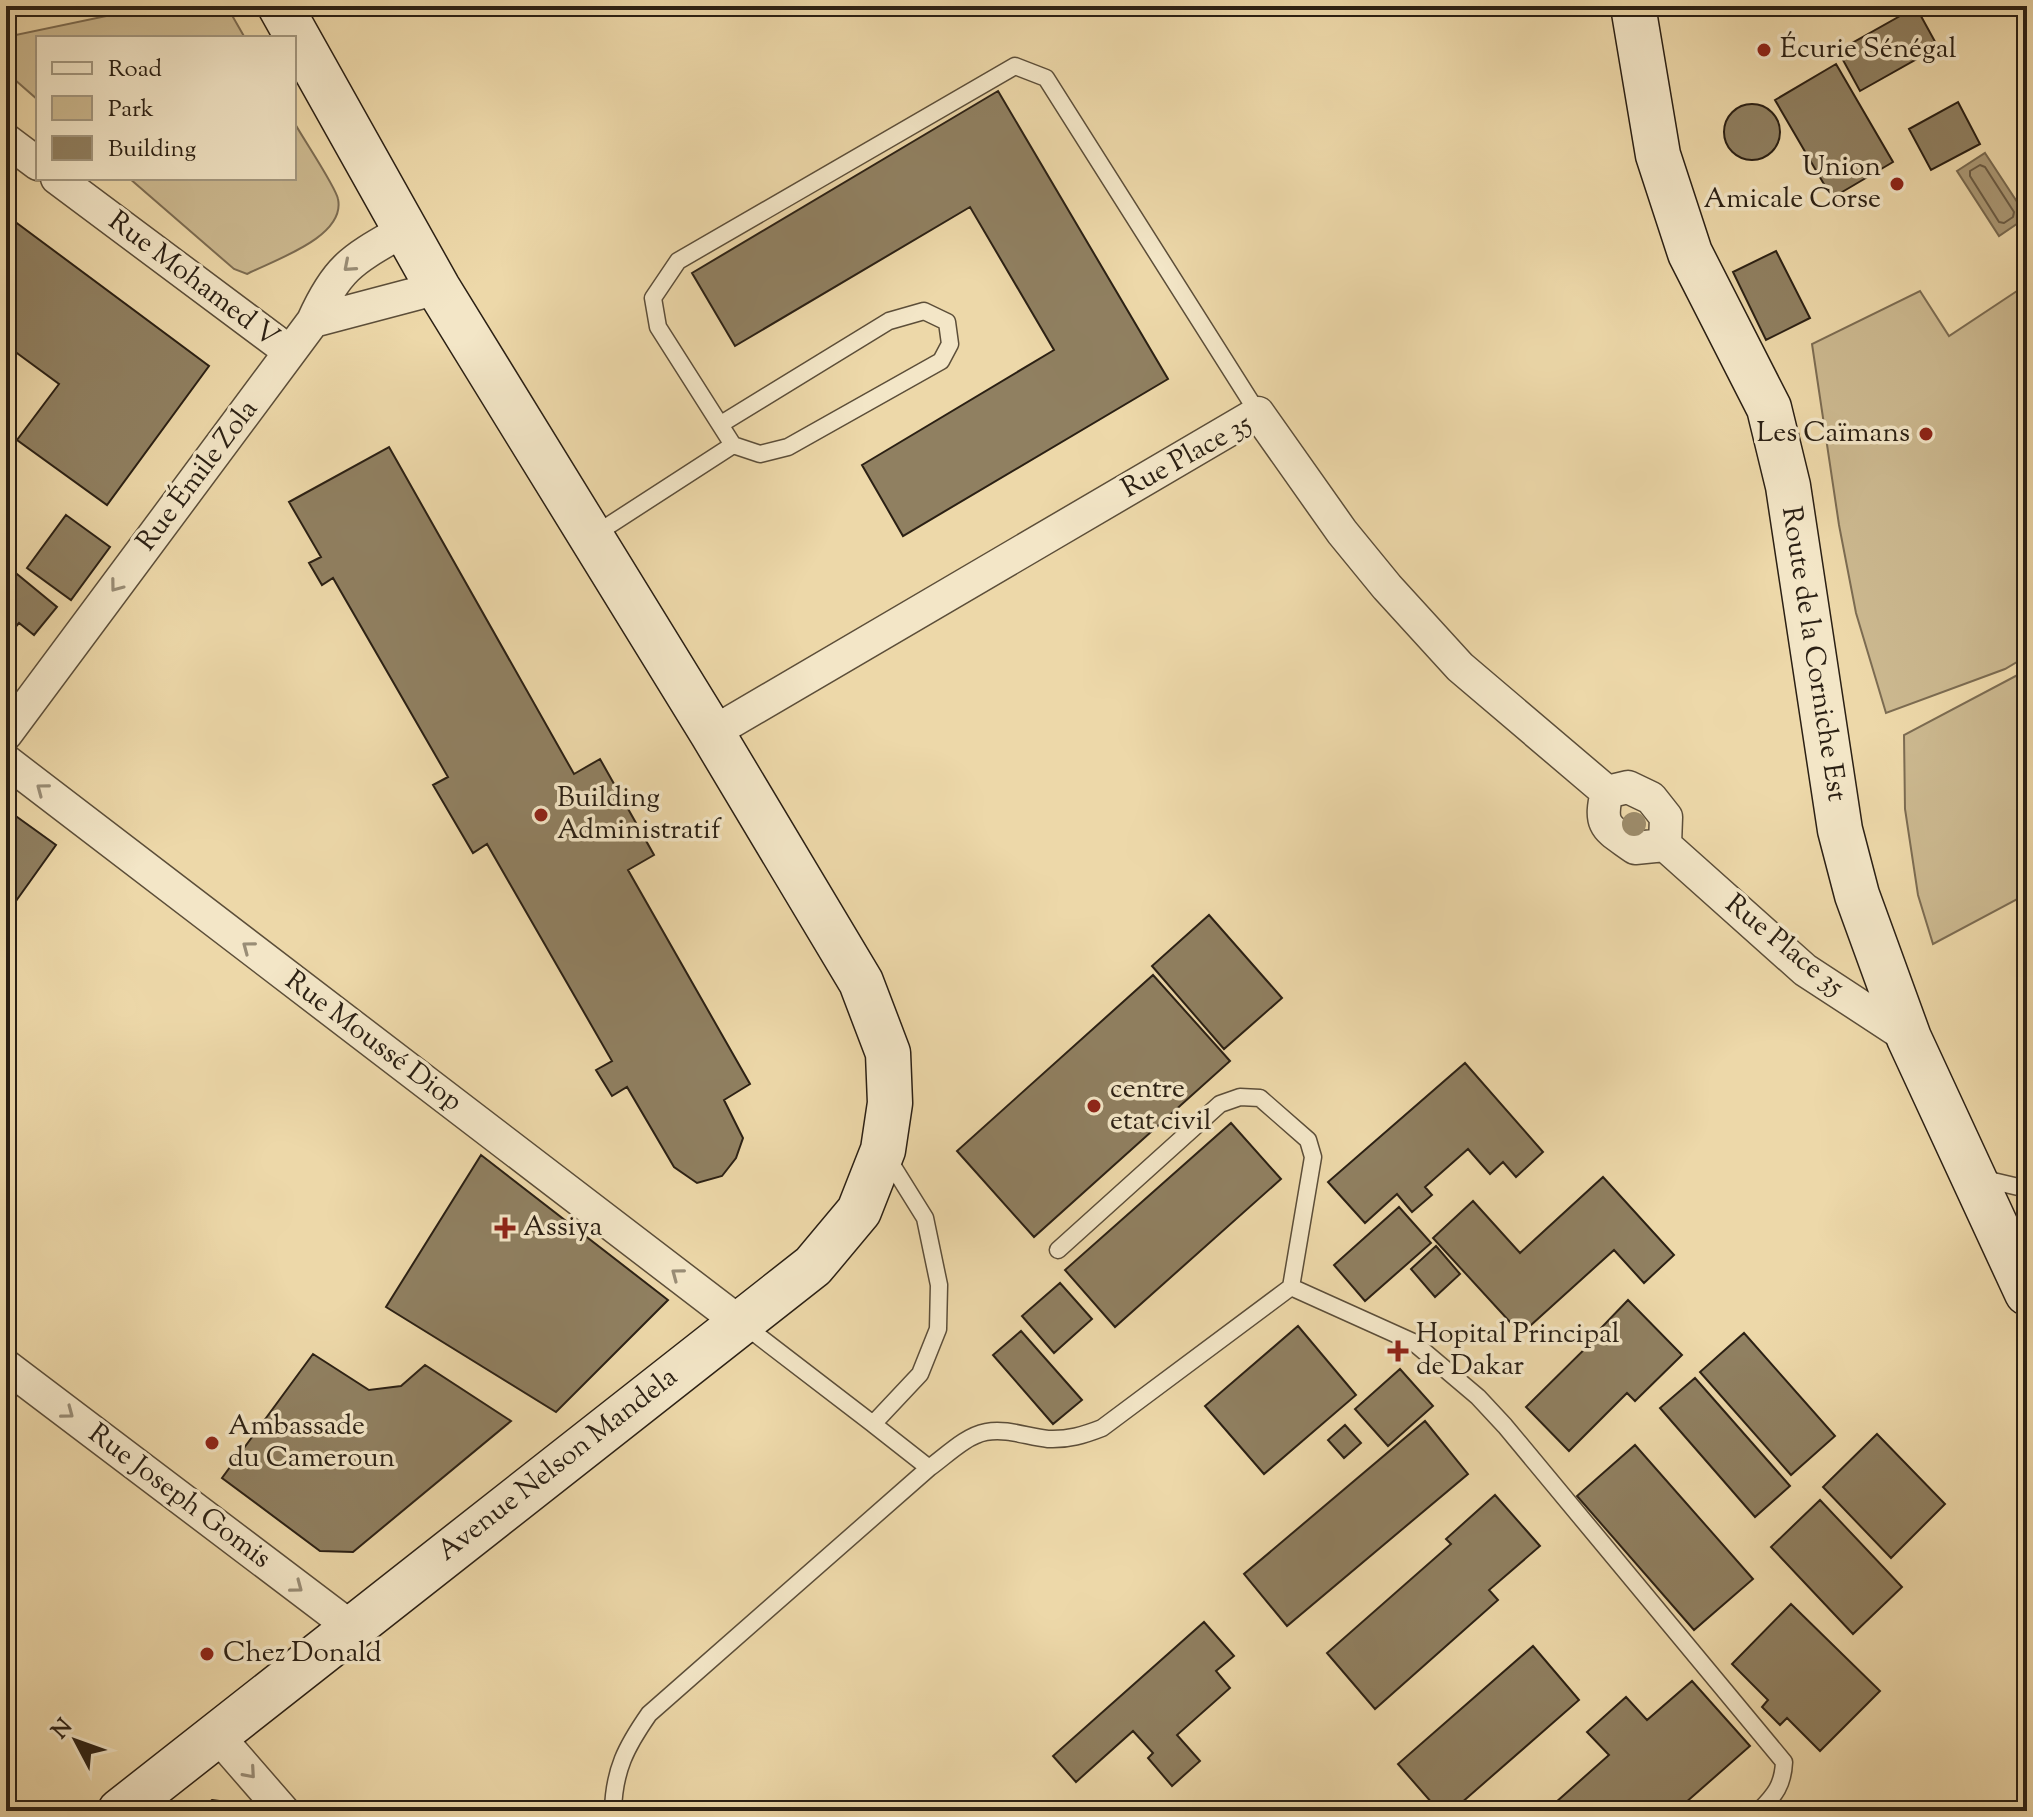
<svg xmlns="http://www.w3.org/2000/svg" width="2033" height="1817" font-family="'Sorts Mill Goudy',serif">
<rect width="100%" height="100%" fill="#edd8a9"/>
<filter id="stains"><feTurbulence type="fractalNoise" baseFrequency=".0025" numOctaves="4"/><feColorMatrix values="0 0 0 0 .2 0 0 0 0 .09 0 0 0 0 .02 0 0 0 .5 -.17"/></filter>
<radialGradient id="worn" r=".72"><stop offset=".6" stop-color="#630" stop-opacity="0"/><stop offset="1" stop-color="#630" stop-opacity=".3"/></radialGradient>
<path fill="#ccb990" stroke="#7c6c52" stroke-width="2" d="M154,6H213L229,10L245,38H38V100L6,72V37Z
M294,122C302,137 336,187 338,199C346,237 274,260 247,274L234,269L129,178H294Z
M2023,287L2027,292V656L2005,669L1886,713L1856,613L1839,525L1812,344L1920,291L1949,336Z
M2027,670V894L1933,944L1918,895L1905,809L1904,735Z"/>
<path fill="#ab9976" stroke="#78694f" stroke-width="2" d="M1985,153L2027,217L1999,236L1957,171Z"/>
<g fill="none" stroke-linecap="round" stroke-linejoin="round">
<path stroke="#6b5c45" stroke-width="2" d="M1980,165L1985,167L2014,212L2013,217L2004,223L1999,222L1970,176V171Z"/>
</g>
<path fill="#908061" stroke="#2b2014" stroke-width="2" d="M1916,7L1938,47L1860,91L1838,51Z
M1836,64L1893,162L1832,198L1775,100Z
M998,91L1168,379L903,536L862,465L1054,350L970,207L735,346L692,273Z
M1958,102L1980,144L1931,170L1909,129Z
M1724 132a28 28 0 1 1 56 0a28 28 0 1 1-56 0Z
M6,215L209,366L107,505L17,440L59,384L6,345Z
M1776,251L1810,318L1766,340L1733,272Z
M389,447L574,774L600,759L654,855L628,870L750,1084L724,1100L743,1138L736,1158L722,1176L697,1183L674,1167L627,1087L612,1096L596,1070L612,1061L487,844L473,853L433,785L448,777L333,578L322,585L309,563L321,557L289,502Z
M66,515L110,547L71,600L27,568Z
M6,565L57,607L34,635L19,623L6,638Z
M6,809L56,845L6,915Z
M1209,915L1282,998L1224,1049L1152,966Z
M1153,975L1230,1061L1034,1237L957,1151Z
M1465,1063L1543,1152L1516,1177L1503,1162L1490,1174L1468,1149L1425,1187L1432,1195L1412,1212L1397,1194L1365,1223L1328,1182Z
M1231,1123L1281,1179L1115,1327L1065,1270Z
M481,1155L668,1300L556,1412L386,1307Z
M1603,1177L1674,1255L1644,1283L1614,1250L1521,1334L1433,1238L1473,1201L1520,1253Z
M1399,1207L1431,1243L1365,1301L1334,1265Z
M1436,1246L1460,1274L1435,1297L1411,1269Z
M1060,1283L1092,1319L1054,1353L1022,1316Z
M1628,1300L1682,1355L1635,1401L1627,1393L1569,1451L1526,1407L1604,1330L1601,1328Z
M1298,1326L1356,1395L1264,1474L1205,1406Z
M1021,1331L1082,1400L1053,1424L993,1355Z
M1744,1333L1835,1436L1791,1475L1700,1372Z
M313,1354L369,1390L401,1386L425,1365L511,1421L353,1552L320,1551L222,1478Z
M1400,1369L1433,1406L1388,1446L1355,1409Z
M1695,1378L1790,1486L1755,1517L1660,1408Z
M1425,1421L1468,1474L1287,1626L1244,1574Z
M1345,1425L1361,1443L1344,1458L1328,1440Z
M1877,1434L1945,1504L1891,1558L1823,1487Z
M1635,1445L1753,1579L1694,1630L1577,1496Z
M1495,1495L1540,1546L1489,1590L1498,1600L1375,1709L1327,1653L1451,1544L1446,1539Z
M1820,1500L1902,1587L1853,1634L1771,1547Z
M1791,1604L1880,1691L1820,1751L1787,1718L1780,1725L1762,1707L1768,1700L1732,1664Z
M1204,1622L1234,1656L1216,1671L1230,1688L1177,1735L1200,1761L1172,1786L1148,1758L1153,1753L1133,1731L1076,1782L1053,1756Z
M1533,1646L1579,1700L1452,1811H1439L1398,1764Z
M1692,1681L1750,1746L1676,1811H1546L1609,1755L1587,1732L1626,1697L1647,1720Z
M212,1800L249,1805L254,1811H198Z"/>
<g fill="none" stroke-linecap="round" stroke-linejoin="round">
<g stroke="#5c4e39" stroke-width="19">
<path id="lane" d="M721,424L889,321L924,311L947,322L950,344L941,361L788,447L760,454L733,445L658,327L653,298L678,261L1015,66L1046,78L1258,413
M594,535L733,445
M1980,1178L2027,1189
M1058,1250L1220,1104L1240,1097L1260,1098L1308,1140L1313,1157L1291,1287
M744,1325L873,1424L920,1374L938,1329L939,1285L925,1218L887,1157
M873,1424L929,1468
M613,1811C614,1770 626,1747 649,1714L929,1468C946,1456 965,1436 986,1432C1007,1428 1028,1437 1048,1439C1068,1440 1084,1435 1102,1428L1291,1287L1413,1342L1478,1397L1505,1426L1784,1762C1783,1785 1775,1795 1759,1811"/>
</g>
<g stroke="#5c4e39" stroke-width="35">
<path id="street" d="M6,140L38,164
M57,178L290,352
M313,321L438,288
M712,733L1258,413L1342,532L1387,587L1460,667L1607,792
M6,734L313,321C338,265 354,259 406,229
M6,761L739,1322
M1607,792C1598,828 1608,828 1635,848L1665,845L1805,970L1909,1038
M1607,792L1628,787L1651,798L1666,817L1665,845
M6,1366L352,1628
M216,1734L283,1811"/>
</g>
<g stroke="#2b2014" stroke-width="47">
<path id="secondary" d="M1633,6L1658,155L1690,253L1769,408L1788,486L1840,830L1857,895L1909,1038L2027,1293
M120,1811L813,1266L859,1211L883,1150L890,1103L888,1053L861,982L712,733L438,288L280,6"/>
</g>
<use href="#lane" stroke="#f3e6c7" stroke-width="16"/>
<use href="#street" stroke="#f3e6c7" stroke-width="32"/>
<use href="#secondary" stroke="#f3e6c7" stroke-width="44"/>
</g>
<circle fill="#9d8c6b" cx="1634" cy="824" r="12"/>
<defs><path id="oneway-chevron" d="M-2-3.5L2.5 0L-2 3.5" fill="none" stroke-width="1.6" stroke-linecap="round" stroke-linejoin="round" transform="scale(2)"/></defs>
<g stroke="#998d76">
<use href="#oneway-chevron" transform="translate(349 266) rotate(139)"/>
<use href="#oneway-chevron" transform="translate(116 586) rotate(127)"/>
<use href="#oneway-chevron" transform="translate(42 789) rotate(-143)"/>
<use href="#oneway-chevron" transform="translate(248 947) rotate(-143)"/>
<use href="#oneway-chevron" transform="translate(677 1274) rotate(-143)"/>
<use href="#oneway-chevron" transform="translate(68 1413) rotate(37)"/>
<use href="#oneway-chevron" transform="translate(297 1587) rotate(37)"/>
<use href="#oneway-chevron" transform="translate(250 1773) rotate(49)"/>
</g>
<g fill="#8f2418" stroke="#f3e6c7" stroke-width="3">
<circle cx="1764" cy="50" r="8"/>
<circle cx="1897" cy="184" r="8"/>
<circle cx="1926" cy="434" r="8"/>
<circle cx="541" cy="815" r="8"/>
<circle cx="1094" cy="1106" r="8"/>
<path d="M501 1216h8v8h8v8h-8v8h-8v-8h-8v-8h8z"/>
<path d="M1394 1339h8v8h8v8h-8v8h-8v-8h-8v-8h8z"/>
<circle cx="212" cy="1443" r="8"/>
<circle cx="207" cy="1654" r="8"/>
</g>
<g text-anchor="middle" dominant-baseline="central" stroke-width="7" stroke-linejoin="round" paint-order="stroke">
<g font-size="28" fill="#2b2014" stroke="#f3e6c7" text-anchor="start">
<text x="1780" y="50">Écurie Sénégal</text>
<text x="1881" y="168" text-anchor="end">Union<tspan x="1881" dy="32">Amicale Corse</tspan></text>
<text x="1910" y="434" text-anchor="end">Les Caïmans</text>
<text x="557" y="799">Building<tspan x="557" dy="32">Administratif</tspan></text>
<text x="1110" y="1090">centre<tspan x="1110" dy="32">etat civil</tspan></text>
<text x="523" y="1228">Assiya</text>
<text x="1416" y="1335">Hopital Principal<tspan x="1416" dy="32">de Dakar</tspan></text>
<text x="228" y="1427">Ambassade<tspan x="228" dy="32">du Cameroun</tspan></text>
<text x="223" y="1654">Chez Donald</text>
</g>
<g font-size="28" fill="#2b2014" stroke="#f3e6c7">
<text transform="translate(193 280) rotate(37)">Rue Mohamed V</text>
<text transform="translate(1187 457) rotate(-29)">Rue Place 35</text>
<text transform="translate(198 476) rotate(-53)">Rue Émile Zola</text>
<text transform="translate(1813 654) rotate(81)">Route de la Corniche Est</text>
<text transform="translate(1784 946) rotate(39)">Rue Place 35</text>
<text transform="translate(373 1042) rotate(37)">Rue Moussé Diop</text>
<text transform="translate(558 1465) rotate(-38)">Avenue Nelson Mandela</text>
<text transform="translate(179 1497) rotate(37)">Rue Joseph Gomis</text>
</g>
</g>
<rect width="2033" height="1817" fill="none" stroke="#edd8a9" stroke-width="32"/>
<rect x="8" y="8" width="2017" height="1801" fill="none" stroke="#2b2014" stroke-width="4"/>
<rect x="16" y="16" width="2001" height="1785" fill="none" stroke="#2b2014" stroke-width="2"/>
<rect x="36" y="36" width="260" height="144" fill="#f3e6c7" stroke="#a3977f" stroke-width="2"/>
<rect x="52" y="62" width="40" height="12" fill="#f3e6c7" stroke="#a3977f" stroke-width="2"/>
<text x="108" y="76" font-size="24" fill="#2b2014">Road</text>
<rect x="52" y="96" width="40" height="24" fill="#ccb990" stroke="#a3977f" stroke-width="2"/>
<text x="108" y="116" font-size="24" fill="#2b2014">Park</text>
<rect x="52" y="136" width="40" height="24" fill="#908061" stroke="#a3977f" stroke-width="2"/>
<text x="108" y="156" font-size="24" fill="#2b2014">Building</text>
<g transform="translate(76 1741) rotate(311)" stroke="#f3e6c7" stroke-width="6" paint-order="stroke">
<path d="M0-6L14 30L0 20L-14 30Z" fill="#2b2014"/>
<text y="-12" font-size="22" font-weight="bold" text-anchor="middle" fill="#2b2014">N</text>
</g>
<rect width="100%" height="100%" filter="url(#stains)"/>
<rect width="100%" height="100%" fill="url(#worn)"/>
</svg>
